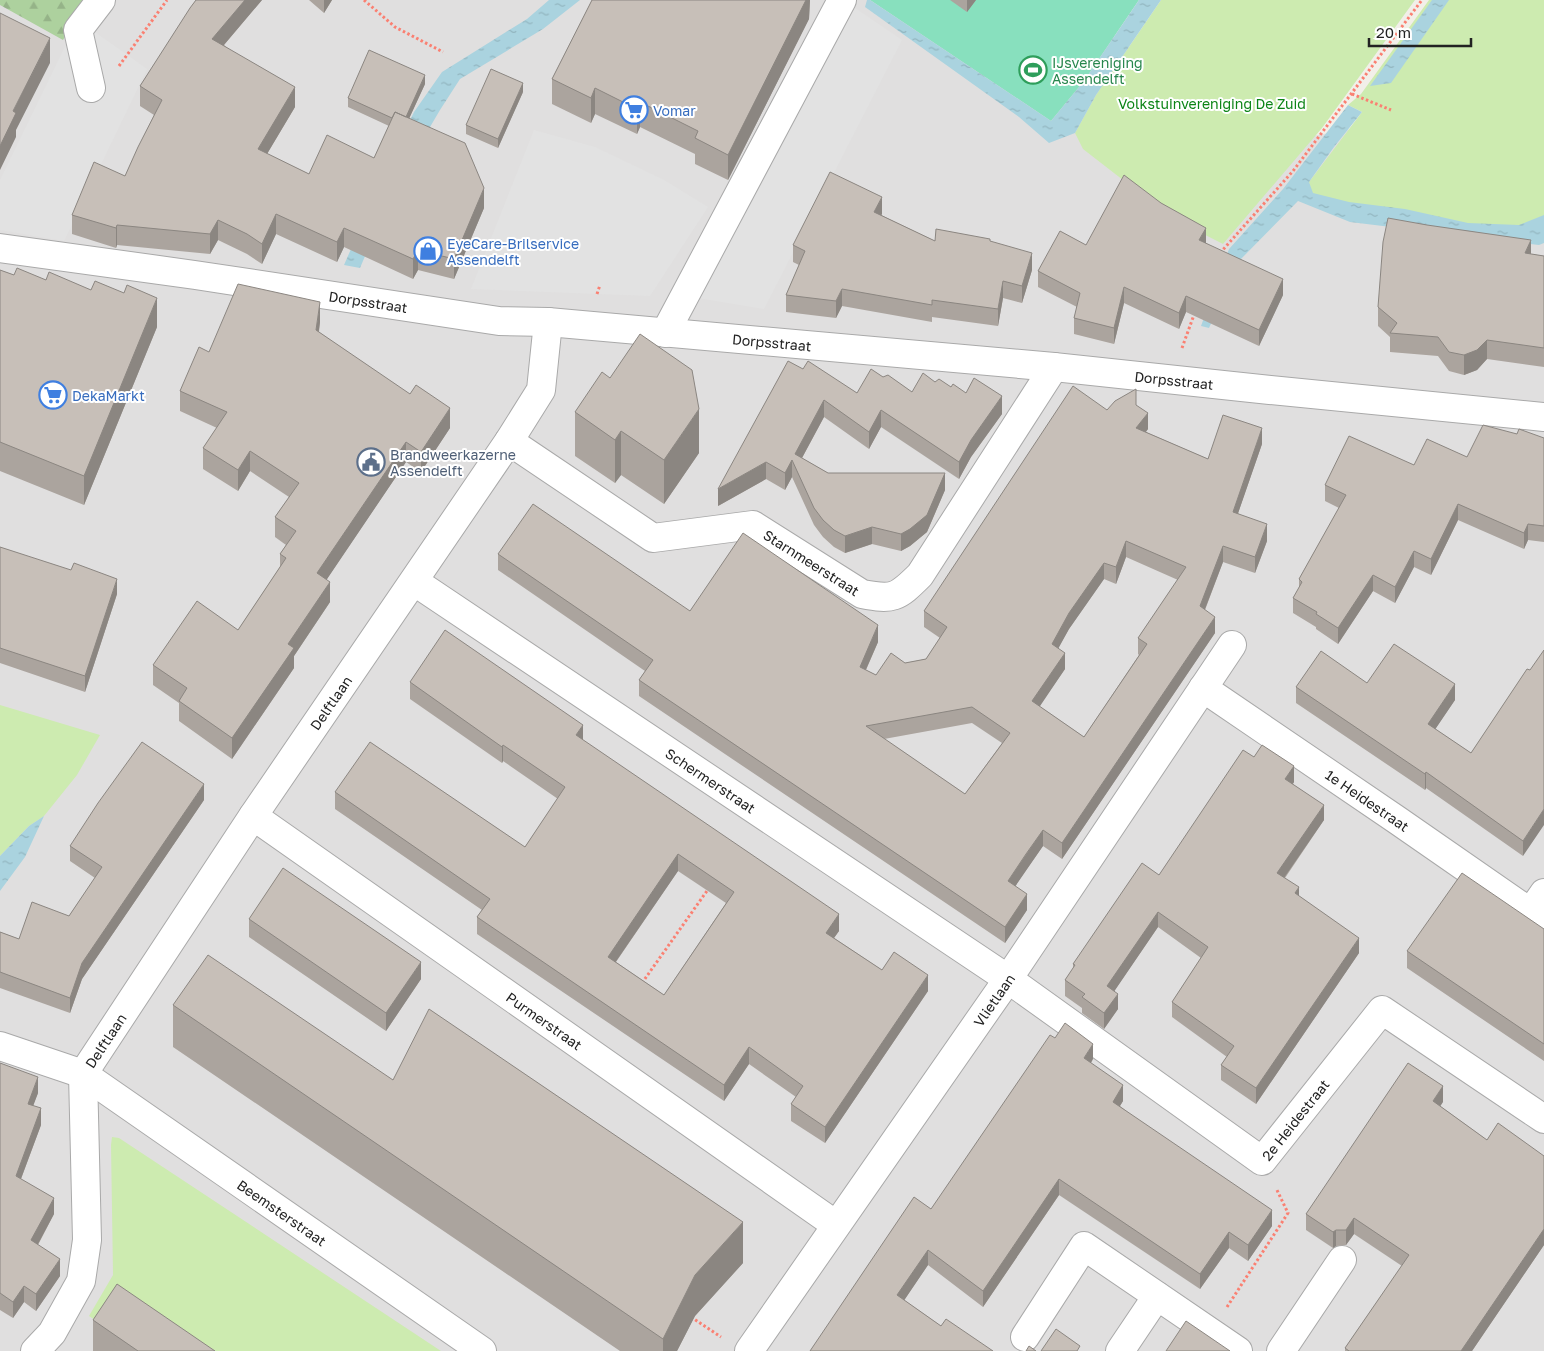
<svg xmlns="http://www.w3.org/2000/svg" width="1544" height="1351" font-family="'Golos Text',sans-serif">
<defs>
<pattern id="forest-firs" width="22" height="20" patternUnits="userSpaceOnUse" patternTransform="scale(1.25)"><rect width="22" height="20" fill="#add19e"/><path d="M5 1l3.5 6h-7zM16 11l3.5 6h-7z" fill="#95b388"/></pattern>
<pattern id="water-ripples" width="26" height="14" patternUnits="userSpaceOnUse" patternTransform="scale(1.25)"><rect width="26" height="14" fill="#aad3df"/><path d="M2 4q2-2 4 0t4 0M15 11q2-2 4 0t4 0" fill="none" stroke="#92b5bf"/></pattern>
</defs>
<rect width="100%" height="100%" fill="#f2efe9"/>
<path fill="#e0dfdf" d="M0,0H1066L1258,146L1544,94V1351H0Z"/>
<path fill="#cdebb0" d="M1161,0H1415L1322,128L1223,244L1172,218L1083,149L1075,133L1096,95Z
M1429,0H1544V243L1349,217L1312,193L1309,182L1362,112L1348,105L1361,94Z
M0,705L100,735L77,775L44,816L29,826L0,856Z
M112,1137L119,1138L441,1351H142L89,1316L113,1275L111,1145Z"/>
<path fill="url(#forest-firs)" d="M0,0H87L63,40L0,5Z"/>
<path fill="#88e0be" d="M870,0H1139L1084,81L1051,121Z"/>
<path fill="#e2e2e2" d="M852,6L902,40L764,309L698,298Z
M78,20L147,69L64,241L0,230V180Z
M534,130L595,147L664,180L708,207L650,296L471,289Z"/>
<path fill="url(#water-ripples)" d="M549,0H580L543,29L460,79L440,110L393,190L360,268L344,265L379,185L414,112L442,72L527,19Z
M867,0H870L1051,121L1084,81L1139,0H1161L1096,95L1075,133L1049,143L1019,117L865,7Z
M1432,0H1449L1391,83L1370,86Z
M1348,105L1362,112L1334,147L1309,182L1313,193L1349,202L1405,209L1468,223L1519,225L1544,215V243L1539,245L1350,222L1298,201L1240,260L1209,328L1201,326L1229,249L1283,189Z
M44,816L25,857L0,891V856L29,826Z"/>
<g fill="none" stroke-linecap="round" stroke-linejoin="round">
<g stroke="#a9a9a9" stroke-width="30">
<g id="minor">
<path d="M91,88L78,30L101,0"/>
<path id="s1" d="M0,248L195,275L499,321L548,322L1054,367L1270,390L1544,417"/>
<path d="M665,333L842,0"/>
<path id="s2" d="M509,441L653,538L753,525L862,594C893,600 897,598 920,575L1054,367"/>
<path id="s3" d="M415,582L1008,979L1262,1161L1382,1010L1544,1119"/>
<path id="s4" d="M1203,688L1397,820L1544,922"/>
<path id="s5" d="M253,816L836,1225"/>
<path d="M1530,913L1544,893"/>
<path id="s6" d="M0,1046L83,1074L482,1351"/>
<path d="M1025,1337L1084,1246L1238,1351"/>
<path id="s7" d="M35,1351L52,1333L81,1281L87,1240L83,1074L253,816L509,441L541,390L548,322"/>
<path id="s8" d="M749,1351L1008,979L1232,645"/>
<path d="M1120,1351L1157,1296"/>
<path d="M1281,1351L1342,1260"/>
</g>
</g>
<path stroke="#fa8072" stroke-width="3" stroke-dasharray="2.5 2.5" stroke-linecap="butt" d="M364,0L395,27L443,52
M119,66L167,0
M1352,94L1391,110
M1220,253L1293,171L1422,0
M597,294L600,285
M1182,348L1195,312
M642,983L709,888
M1227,1307L1288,1213L1276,1188
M691,1317L721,1337"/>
<use href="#minor" stroke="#fff" stroke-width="28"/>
</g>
<path fill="#aba49e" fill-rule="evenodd" d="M196,0H262L224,45L295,107L267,154L309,174L374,158L389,126L348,107V98L425,84L409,118L484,208L454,279L418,270L413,279L344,247L337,262L276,234L262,264L247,254L218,240L210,254L117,245L116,248L72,234V215L125,176L154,115L140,106V86Z
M309,0H332L324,13Z
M592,0H810L809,19L728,180L695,164V154L640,127L637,134L595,114L591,123L552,104V79Z
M950,0H976L967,12Z
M523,92L498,148L466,134V125Z
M882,214L881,215L935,241H990L1032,270L1022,303L1003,298L998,326L932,317V322L842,306L836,318L786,312V295L799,265L793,262V245Z
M1206,243L1283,295L1259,346L1186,312L1179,329L1124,303L1114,344L1074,334V318L1077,307L1038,287V271L1086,245Z
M1531,254L1544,256V367L1487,359L1477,370L1464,375L1449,371L1438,356L1390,352V337L1378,326V307Z
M0,270L14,275L46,280L157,327L84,505L0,471Z
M320,322L319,332L450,428L421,472L406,462L326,580L330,602L294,656V668L232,759L179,721V703L153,685V665L238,630L280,567V554L286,545L275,537V517L289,497L250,471L238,491L203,469V448L217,428L180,411V391L209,352Z
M803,369L857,393L883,377L912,392L935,382L966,393L1002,414L971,457L959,479L881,427L869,449L824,417L802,458L828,473L945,490L927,532L910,546L901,551L872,544L845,553L834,547L823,537L814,525L792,477L785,490L766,479L718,506Z
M1136,405L1148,429L1146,432L1208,459L1262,444L1238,513L1267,541L1255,573L1223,562L1205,610L1215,633L1062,859L1043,846L1026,870L1015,886L1027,910L1005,943L639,696V680L645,671L498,570V554L690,611L878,642L866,670L876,675L905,663L926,659L940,638L924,627V611L1107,410ZM1126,557L1178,580L1138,638V654L1139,655L1084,737L1039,706L1065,669L1058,648L1069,629L1104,579L1116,584ZM972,723L1002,743L965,794L884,739Z
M575,412L699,453L664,504L621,475L615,483L575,456Z
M1517,434L1544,438V542L1528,540L1524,549L1458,520L1431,575L1414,567L1395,603L1373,591L1338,644L1316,629V627L1293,613V598L1299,588V579L1339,508L1325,501V485L1414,465L1467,457Z
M0,547L117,594L85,692L0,663Z
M1530,670L1523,856L1426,788L1425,790L1296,703V687L1367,683L1455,700L1435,729L1471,753Z
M410,682L583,740L839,931L834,938L882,970L928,991L825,1143L791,1121V1104L796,1097L749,1064L724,1101L477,934V917L482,910L335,809V792L525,847L558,799L503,761L502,763L410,699ZM678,871L726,903L664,995L616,962Z
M1254,757L1294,782L1293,784L1324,820L1285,878L1299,896L1359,953L1256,1104L1221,1080V1065L1227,1057L1172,1017V1002L1201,958L1158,927L1114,991L1118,1009L1104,1029L1082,1013V1008L1065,996V980L1073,969V964L1159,875Z
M204,800L82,979L70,1013L0,988V932L19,939L69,916L95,878L70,861V846Z
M249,919L421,979L386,1031L249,937Z
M1544,929V1061L1407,968V951Z
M173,1005L393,1080L743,1263L695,1316L677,1351H620L173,1047Z
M1093,1059L1091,1063L1123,1101L1120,1106L1272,1226L1248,1261L1229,1248L1200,1289L1059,1195L983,1307L928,1265L904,1300L941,1326L810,1351L931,1209Z
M0,1063L38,1093L33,1105L41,1125L21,1179L54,1214L38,1245L60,1276L36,1311L24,1302L13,1318L0,1310Z
M1443,1102L1440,1106L1487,1140L1544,1156V1245L1472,1351H1345V1348L1402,1266L1354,1234L1346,1245L1336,1246L1333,1248L1306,1230V1214Z
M93,1320L215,1351H93Z"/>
<path fill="#8b8681" d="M245,0H262L212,59V39Z
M324,0H332L324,13Z
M801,0H810L809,19L728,180V155Z
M967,0H976L967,12Z
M50,38V63L16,130V137L0,170V146L13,111Z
M425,75V84L403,132V123Z
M523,83V92L498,148V139Z
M295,87V107L258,169V149Z
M595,88V114L591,123V98Z
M640,102V127L637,134V109Z
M484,188V208L454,279V259Z
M882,197V214L874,229V212Z
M276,214V234L262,264V244Z
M218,220V240L210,254V234Z
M117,225V245L116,248V228Z
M344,228V247L337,262V242Z
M1206,228V244L1199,240Z
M1531,240V259L1525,253Z
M418,250V270L413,279V259Z
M1032,253V270L1022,303V286Z
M1283,279V295L1259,346V330Z
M1003,281V298L998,326V309Z
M1124,287V303L1114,344V328Z
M842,289V306L836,318V301Z
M1186,296V312L1179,329V313Z
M157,298V327L84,505V476Z
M320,302V322L316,350V330Z
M1487,340V359L1477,370L1464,375V355Z
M1002,396V414L971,457L959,479V462L971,440Z
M824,400V417L796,469L795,454Z
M450,408V428L421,472V452Z
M699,409V453L664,504V460Z
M881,410V427L869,449V432Z
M1148,413V429L1136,444V428Z
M1262,428V444L1233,528V512Z
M621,431V475L615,483V440Z
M406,442V462L317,594V573Z
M250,451V471L238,491V470Z
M792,460V477L785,490V473Z
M766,462V479L718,506V489Z
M945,473V490L927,532L910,546L901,551V534Z
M1458,504V520L1431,575V559Z
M1267,524V541L1255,573V557Z
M1528,524V540L1524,549V533Z
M872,527V544L845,553V536Z
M1126,541V557L1116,584V567Z
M1223,546V562L1200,622V606Z
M1414,551V567L1395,603V587Z
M1104,563V579L1069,629L1052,660V644L1069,613Z
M1373,575V591L1338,644V628Z
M117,579V594L85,692V676Z
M330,582V602L294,656V668L232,759V738L288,644Z
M1215,617V633L1062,859V843Z
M878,625V642L860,683V667Z
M1065,653V669L1032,718V701Z
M1455,684V700L1428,740V724Z
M583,725V741L576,735Z
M503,745V761L502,763V747Z
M1294,766V782L1285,795V779Z
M1426,772V788L1425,790V774Z
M204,784V800L82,979L70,1013V998L82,963Z
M1324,805V820L1277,888V873Z
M1544,809V825L1523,856V841Z
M1043,830V846L1008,897V881Z
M678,854V871L608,973V957Z
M1299,887V903L1295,893Z
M1027,894V910L1005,943V927Z
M1158,912V927L1107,1002V986Z
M839,914V931L826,949V933Z
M1359,938V953L1256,1104V1088Z
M421,962V979L386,1031V1013Z
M928,975V991L825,1143V1127Z
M1118,994V1009L1104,1029V1013Z
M1093,1044V1059L1084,1074V1058Z
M749,1047V1064L724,1101V1085Z
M38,1077V1093L28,1120V1104Z
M1123,1085V1101L1113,1117V1102Z
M1443,1086V1102L1433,1117V1101Z
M41,1108V1125L16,1192V1176Z
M1059,1179V1195L983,1307V1291Z
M54,1198V1214L31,1257V1240Z
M1272,1210V1226L1248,1261V1245Z
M1354,1218V1234L1346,1245V1230Z
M743,1222V1263L695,1316L677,1351H663V1339L695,1275Z
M1544,1229V1245L1472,1351H1461Z
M1336,1230V1246L1333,1248V1232Z
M1229,1232V1248L1200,1289V1274Z
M928,1250V1265L897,1311V1295Z
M60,1259V1276L36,1311V1294Z
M24,1286V1302L13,1318V1302Z"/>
<path fill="#c7bfb8" stroke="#8b8681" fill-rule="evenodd" d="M196,0H245L212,39L295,87L258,149L309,174L327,135L374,158L395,112L465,143L484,188L454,259L418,250L413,259L344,228L337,242L276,214L262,244L247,234L218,220L210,234L117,225L116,228L72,215L94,162L125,176L138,147L162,100L140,86L190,8Z
M592,0H806L728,155L695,138L698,131L640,102L637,109L595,88L591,98L552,79Z
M0,13L50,38L13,111L16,113L0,146Z
M369,50L425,75L406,117L395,112L392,118L348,98Z
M491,69L523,83L498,139L466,125Z
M830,172L882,197L874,212L935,241L936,229L990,239V241L1032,253L1022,286L1003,281L998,309L932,300V305L842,289L836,301L786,295L805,251L793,245Z
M1124,175L1161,203L1206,228L1199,240L1283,279L1259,330L1186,296L1179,313L1124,287L1114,328L1074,318L1080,293L1038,271L1060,231L1086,245Z
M1388,218L1427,225L1531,240L1525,253L1544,256V348L1487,340L1477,350L1464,355L1449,352L1438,337L1390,333L1397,323L1378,307L1383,242Z
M17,268L46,280L49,272L91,290L95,281L124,293L127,285L157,298L84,476L0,442V270L14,275Z
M238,284L320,302L316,330L410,394L416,385L450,408L421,452L406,442L317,573L330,582L288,644L294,648L232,738L179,701L187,688L153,665L197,601L238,630L286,558L280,554L296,531L275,517L299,483L250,451L238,470L203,448L227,412L180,391L199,347L209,352Z
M640,334L692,370L699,409L664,460L621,431L615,440L575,412L602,372L610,378Z
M788,361L803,369L808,361L857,393L871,369L883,377L888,375L912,392L923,373L935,382L939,379L951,387L953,384L966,393L974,378L1002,396L971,440L959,462L881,410L869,432L824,400L795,454L828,473H945L927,515L910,529L901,534L872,527L845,536L834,530L823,520L814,508L792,460L785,473L766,462L718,489Z
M1073,386L1107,410L1115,401L1136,389V405L1148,413L1136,428L1208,459L1223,415L1262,428L1233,512L1267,524L1255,557L1223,546L1200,606L1215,617L1062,843L1043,830L1026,854L1008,881L1027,894L1005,927L639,680L653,660L498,554L533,504L690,611L743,533L878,625L860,667L876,675L891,653L905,663L926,659L947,627L924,611ZM1126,541L1186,567L1138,638L1147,644L1084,737L1032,701L1065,653L1052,644L1069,613L1104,563L1116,567ZM972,707L1010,733L965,794L866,726Z
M1483,425L1517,434L1519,429L1544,438V526L1528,524L1524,533L1458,504L1431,559L1414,551L1395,587L1373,575L1338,628L1316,614L1317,612L1293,598L1302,582L1299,579L1346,495L1325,485L1349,436L1414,465L1427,439L1467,457Z
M0,547L71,570L74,563L117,579L85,676L0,648Z
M445,630L583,725L576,735L839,914L826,933L882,970L894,952L928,975L825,1127L791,1104L803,1086L749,1047L724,1085L477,917L490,899L335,792L370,742L525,847L565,787L503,745L502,747L410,682ZM678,854L734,892L664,995L608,957Z
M1394,644L1455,684L1428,724L1471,753L1527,669L1530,670L1544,650V809L1523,841L1426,772L1425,774L1296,687L1321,651L1367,683Z
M142,742L204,784L82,963L70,998L0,972V932L19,939L32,902L69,916L102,867L70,846L98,803Z
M1262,745L1294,766L1285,779L1324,805L1277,873L1299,887L1295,893L1359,938L1256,1088L1221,1065L1234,1046L1172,1002L1208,947L1158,912L1107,986L1118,994L1104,1013L1082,997L1085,994L1065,980L1075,965L1073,964L1142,863L1159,875L1243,750L1254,757Z
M283,868L421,962L386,1013L249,919Z
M1462,873L1544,929V1044L1407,951Z
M208,955L393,1080L429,1009L743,1222L695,1275L663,1339L173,1005Z
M1065,1023L1093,1044L1084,1058L1123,1085L1113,1102L1272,1210L1248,1245L1229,1232L1200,1274L1059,1179L983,1291L928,1250L897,1295L941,1326L946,1319L993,1351H810L914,1197L931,1209L1050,1035L1055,1038Z
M0,1063L38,1077L28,1104L41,1108L16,1176L54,1198L31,1240L60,1259L36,1294L24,1286L13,1302L0,1293Z
M1408,1063L1443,1086L1433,1101L1487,1140L1498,1123L1544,1156V1229L1461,1351H1349L1345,1348L1409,1255L1354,1218L1346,1230H1336L1333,1232L1306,1214Z
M117,1284L215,1351H138L93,1320Z
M1186,1321L1230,1351H1166Z
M1056,1329L1080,1346L1077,1351H1041Z
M1029,1346L1036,1351H1026Z"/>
<defs>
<g id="stadium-ring" transform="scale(1.4375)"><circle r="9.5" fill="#fff" stroke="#2e9e5b" stroke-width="1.5"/><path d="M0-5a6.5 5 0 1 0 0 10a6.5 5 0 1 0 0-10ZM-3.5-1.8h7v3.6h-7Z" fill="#2e9e5b"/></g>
<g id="supermarket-ring" transform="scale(1.4375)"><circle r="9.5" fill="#fff" stroke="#3f7fe0" stroke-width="1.5"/><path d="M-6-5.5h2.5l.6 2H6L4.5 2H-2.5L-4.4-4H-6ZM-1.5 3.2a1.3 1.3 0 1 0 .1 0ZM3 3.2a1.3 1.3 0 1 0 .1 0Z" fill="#3f7fe0"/></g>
<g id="shop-ring" transform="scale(1.4375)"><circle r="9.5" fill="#fff" stroke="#3f7fe0" stroke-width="1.5"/><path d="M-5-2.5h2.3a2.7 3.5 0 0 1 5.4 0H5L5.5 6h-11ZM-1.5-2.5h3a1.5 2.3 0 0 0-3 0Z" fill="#3f7fe0"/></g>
<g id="civic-ring" transform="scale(1.4375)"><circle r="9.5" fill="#fff" stroke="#5c6f8a" stroke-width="1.5"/><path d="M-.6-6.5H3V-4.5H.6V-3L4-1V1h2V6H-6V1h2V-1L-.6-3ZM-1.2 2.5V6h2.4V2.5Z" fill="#5c6f8a"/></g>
</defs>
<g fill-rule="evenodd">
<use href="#stadium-ring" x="1033" y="70"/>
<use href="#supermarket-ring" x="634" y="110"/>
<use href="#shop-ring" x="428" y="251"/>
<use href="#supermarket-ring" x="53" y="395"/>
<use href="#civic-ring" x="371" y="462"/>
</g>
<g text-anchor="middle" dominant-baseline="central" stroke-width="4" stroke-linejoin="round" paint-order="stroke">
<g font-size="14" fill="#27864d" stroke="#fff" text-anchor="start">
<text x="1052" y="62">IJsvereniging<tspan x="1052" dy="16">Assendelft</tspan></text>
</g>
<g font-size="14" fill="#0c8416" stroke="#fff">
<text x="1212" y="103">Volkstuinvereniging De Zuid</text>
</g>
<g font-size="14" fill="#366cbe" stroke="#fff" text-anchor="start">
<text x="653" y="110">Vomar</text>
<text x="447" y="243">EyeCare-Brilservice<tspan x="447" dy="16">Assendelft</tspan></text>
<text x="72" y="395">DekaMarkt</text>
</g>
<g font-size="14" fill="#222" stroke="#fff">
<text stroke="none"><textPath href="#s1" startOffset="372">Dorpsstraat</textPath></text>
<text stroke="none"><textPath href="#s1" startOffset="778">Dorpsstraat</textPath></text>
<text stroke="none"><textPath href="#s1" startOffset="1182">Dorpsstraat</textPath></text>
<text stroke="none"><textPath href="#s2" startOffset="344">Starnmeerstraat</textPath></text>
<text stroke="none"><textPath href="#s7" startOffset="738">Delftlaan</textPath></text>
<text stroke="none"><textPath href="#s3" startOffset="356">Schermerstraat</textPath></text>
<text stroke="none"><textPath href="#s4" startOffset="199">1e Heidestraat</textPath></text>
<text stroke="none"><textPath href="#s8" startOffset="428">Vlietlaan</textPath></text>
<text stroke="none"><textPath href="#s5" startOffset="356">Purmerstraat</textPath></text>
<text stroke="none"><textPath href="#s7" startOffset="332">Delftlaan</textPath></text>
<text stroke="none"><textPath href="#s3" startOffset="1079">2e Heidestraat</textPath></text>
<text stroke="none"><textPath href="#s6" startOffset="330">Beemsterstraat</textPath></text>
</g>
<g font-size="14" fill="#4e5e75" stroke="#fff" text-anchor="start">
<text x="390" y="454">Brandweerkazerne<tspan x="390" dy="16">Assendelft</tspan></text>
</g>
</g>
<path d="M1369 38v8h102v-8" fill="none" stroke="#222222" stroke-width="2.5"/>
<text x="1376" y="38" font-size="15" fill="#222222" stroke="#ffffff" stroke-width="4" paint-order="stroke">20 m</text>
</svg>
